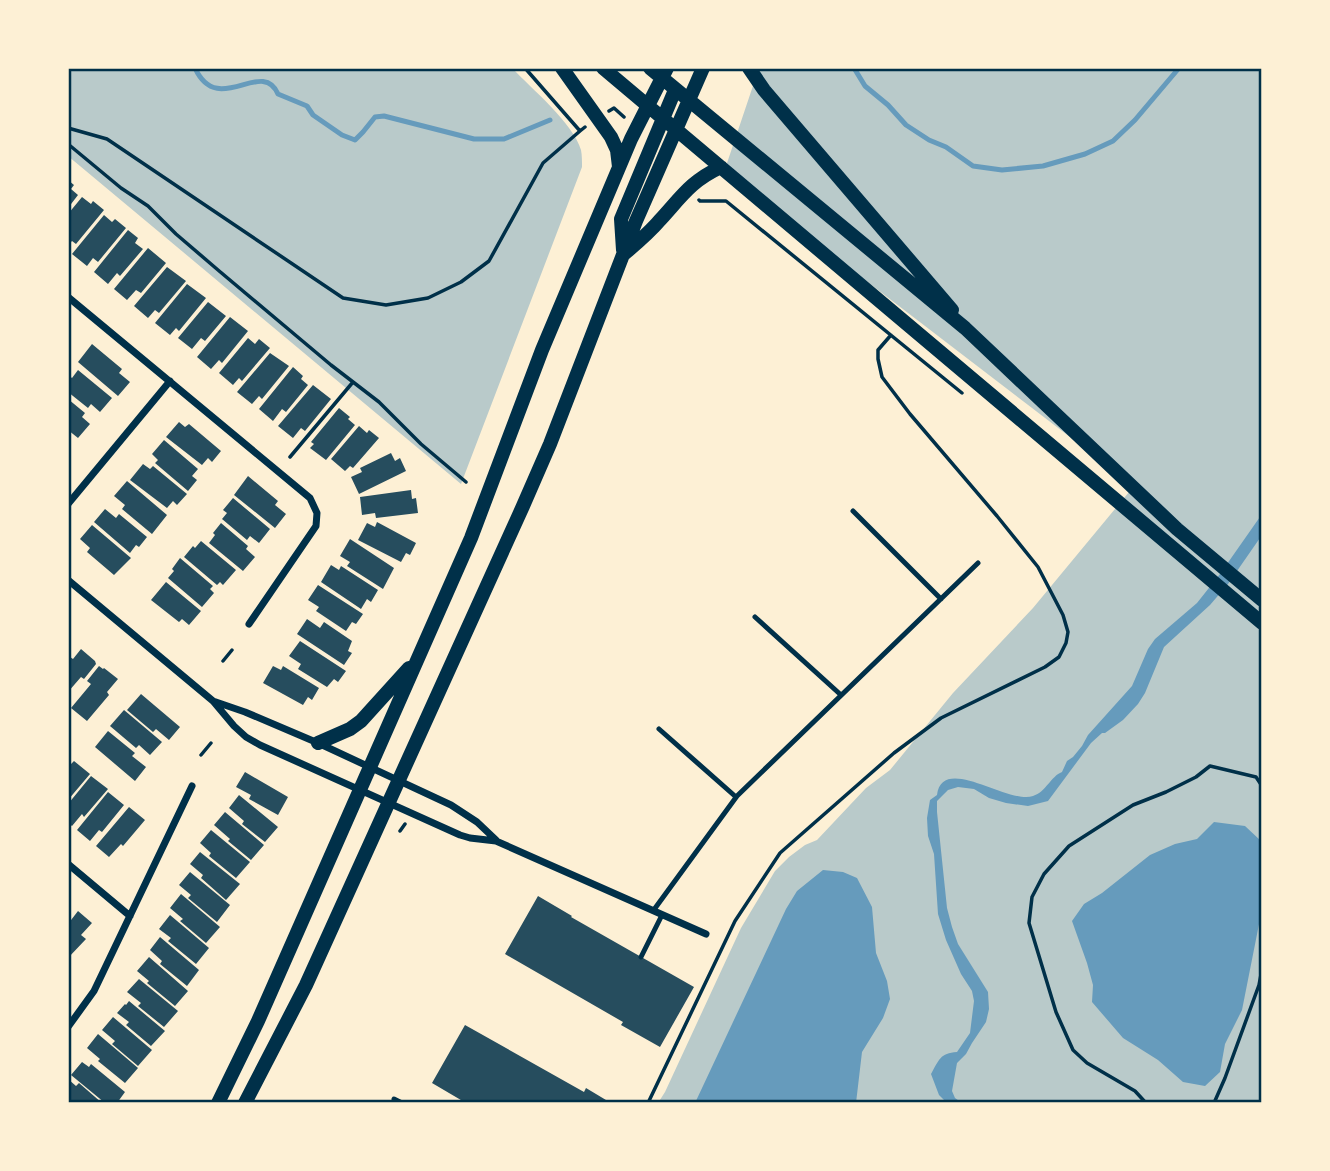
<svg xmlns="http://www.w3.org/2000/svg" width="1330" height="1171" font-family="'Exo 2',sans-serif">
<rect width="100%" height="100%" fill="#fdf0d5"/>
<path fill="#b9caca" d="M68,68H512C532,89 573,123 581,150C582,155 582,162 582,167L461,484L68,156Z
M759,68H1262V1103H658L665,1092L741,928L775,871L789,857L805,845L817,840L866,788L890,770L953,693L1033,608L1134,486L724,172Z"/>
<path fill="#669bbc" d="M1262,514V535L1228,584L1210,605L1164,647L1145,693L1138,704L1123,720L1105,733H1102L1091,743L1048,801L1028,806L1006,803L989,798L974,789L958,787L948,790L937,801V812L947,908L952,927L958,944L988,992L989,1009L986,1022L972,1043L966,1054L957,1063L952,1091L955,1098L962,1103H947L939,1095L931,1074C939,1060 940,1053 957,1052L970,1033L974,1001L972,991L961,974L946,940L938,914L934,854L928,836L927,818L930,800L937,795C942,753 1009,805 1033,796C1046,792 1051,776 1062,772L1067,761L1073,757L1082,746L1088,735L1132,686L1148,649L1155,639L1197,603L1220,574Z
M1214,822L1245,826L1261,841L1262,909L1242,1010L1225,1044L1220,1072L1205,1086L1183,1082L1158,1060L1123,1038L1092,1002L1093,985L1087,963L1072,921L1084,904L1102,893L1150,855L1175,844L1197,839Z
M823,870L843,872L857,878L872,907L876,953L887,981L890,999L883,1018L862,1052L856,1103H695L786,909L797,891Z"/>
<g fill="none" stroke-linecap="round" stroke-linejoin="round">
<path stroke="#669bbc" stroke-width="5" d="M195,68C218,118 262,57 278,94L307,106L313,115L342,135L355,140L363,132L375,117L384,116L474,139H504L550,120
M854,68L865,86L888,105L906,125L929,140L946,147L973,166L1002,170L1043,166L1085,154L1113,141L1135,120L1179,68"/>
</g>
<path fill="#264d5e" d="M68,180L74,185L71,189L78,195L68,208Z
M82,197L91,204L93,201L104,210L76,244L72,241L68,245V214Z
M104,215L112,222L115,219L126,228L98,262L93,258L87,266L72,254Z
M128,230L138,238L135,243L143,249L120,276L117,273L108,284L94,272Z
M148,248L166,263L141,293L136,290L127,300L114,289Z
M167,267L186,281L159,313L155,310L148,318L134,306Z
M187,284L206,298L179,331L176,328L170,335L155,323Z
M208,302L226,316L205,341L201,338L192,349L178,338Z
M230,317L248,331L222,363L219,360L211,369L197,357Z
M248,338L255,344L259,339L270,348L242,381L239,378L233,385L219,373Z
M92,344L122,369L119,373L130,382L118,396L78,362Z
M270,353L289,366L262,399L259,396L252,404L237,392Z
M293,367L303,376L301,379L308,385L286,412L282,409L273,421L259,409Z
M78,370L112,398L100,412L91,404L88,408L68,392V375L72,378Z
M313,385L331,399L305,431L301,428L293,438L278,426Z
M68,399L85,413L82,417L90,424L78,438L68,430Z
M339,408L350,417L348,419L355,425L326,460L310,448L314,444L311,442Z
M179,422L185,427L189,424L221,451L212,462L208,458L202,465L166,437Z
M359,426L367,433L369,430L379,438L353,468L350,466L345,471L331,459Z
M164,440L198,469L192,476L197,480L188,491L155,463L158,460L152,454Z
M391,453L395,461L400,458L406,471L359,494L351,477L362,472L360,468Z
M143,464L150,469L153,466L187,494L177,505L173,501L167,508L130,480Z
M248,476L278,501L275,505L286,514L275,528L234,495Z
M127,481L167,515L152,534L122,509L125,505L114,496Z
M411,490L412,499L416,498L418,513L376,518L375,513L362,515L360,497Z
M233,498L270,529L259,543L250,536L247,540L222,519L227,513L223,510Z
M105,509L116,518L119,514L147,537L139,547L136,545L130,553L94,522Z
M377,522L416,543L410,555L406,553L401,562L358,540L367,523L375,527Z
M221,523L248,546L246,549L255,557L243,571L209,543L215,535L213,533Z
M92,525L131,558L114,575L87,552L90,548L80,539Z
M350,539L394,568L383,589L347,566L350,562L340,556Z
M201,541L236,570L223,585L220,582L217,585L184,557L193,546L195,548Z
M180,558L213,586L210,589L214,593L202,607L168,578L174,571L172,569Z
M331,565L339,570L341,566L378,590L371,602L367,599L361,609L321,582Z
M166,582L201,611L189,625L182,619L179,622L151,600Z
M318,585L363,614L356,624L352,622L346,631L316,611L319,607L308,600Z
M307,619L320,628L324,622L352,641L348,651L352,653L344,665L297,634Z
M300,641L346,671L338,682L334,679L327,687L298,669L301,664L289,656Z
M81,649L95,661L96,664L84,679L81,677L68,692V659L70,657L73,659Z
M99,666L103,669L104,668L118,679L107,692L109,695L87,721L71,708L91,684L87,681Z
M273,666L281,670L283,666L319,688L312,700L308,697L303,705L263,683Z
M141,694L180,727L169,740L156,729L153,732L127,710Z
M124,710L162,742L150,755L139,745L136,748L110,726Z
M108,731L135,753L132,756L146,767L135,781L95,747Z
M74,761L90,774L68,800V767Z
M245,772L288,797L278,815L249,799L251,795L236,787Z
M91,776L108,789L84,817L82,814L72,826L68,823V804Z
M108,792L124,805L102,832L99,830L90,841L77,830Z
M239,795L278,827L265,842L242,824L244,821L229,808Z
M129,807L145,820L123,846L121,844L109,857L96,846Z
M225,812L264,845L251,860L228,841L230,839L214,825Z
M211,830L250,862L236,878L209,856L211,853L200,843Z
M200,852L240,884L226,900L201,878L203,875L190,864Z
M190,872L230,905L217,922L188,898L191,895L179,885Z
M181,894L220,927L206,943L180,921L183,919L170,908Z
M538,896L572,916L571,917L694,987L660,1047L621,1025L623,1022L505,954Z
M78,911L92,923L81,935L86,939L68,958V924Z
M170,915L209,948L196,964L168,941L171,938L159,929Z
M160,937L199,970L187,986L160,964L162,961L150,950Z
M149,957L188,991L175,1006L147,983L149,981L137,971Z
M139,979L178,1011L164,1027L138,1006L141,1003L127,992Z
M129,1001L165,1031L151,1046L126,1025L129,1022L117,1013L125,1004L126,1005Z
M113,1017L152,1050L138,1066L112,1044L115,1041L102,1030Z
M465,1025L584,1092L586,1088L611,1103H470L467,1101L466,1103L432,1083Z
M98,1034L138,1068L125,1083L98,1061L100,1059L87,1048Z
M82,1062L89,1067L91,1064L125,1092L117,1103H105L71,1075Z
M68,1079L76,1086L79,1083L102,1103H69Z"/>
<g fill="none" stroke-linecap="round" stroke-linejoin="round">
<path stroke="#003049" stroke-width="3.5" d="M525,68L580,131L585,127
M609,111L614,108L624,117
M68,128L107,139L343,298L386,305L428,298L461,282L489,261L543,163L580,131
M68,144L121,188L148,206L176,234L218,270L331,365L379,402L421,444L466,482
M699,200L700,201H726L962,393
M290,457L353,382
M223,661L232,650
M201,755L211,743
M400,831L405,824
M648,1103L735,921L780,853L894,753L941,718L1045,667L1059,657L1066,643L1068,632L1063,615L1038,567L997,516L910,414L882,377L878,359V350L891,335
M1146,1103L1135,1091L1087,1063L1073,1050L1056,1012L1029,923L1032,897L1044,874L1069,846L1133,805L1166,792L1196,777L1210,766L1256,777L1262,786
M1214,1103L1225,1078L1259,985L1262,969"/>
<path stroke="#003049" stroke-width="5" d="M853,511L941,599
M755,617L841,695
M659,729L736,797
M653,911L737,796L978,563
M641,957L662,915
M394,1099L402,1103"/>
<path stroke="#003049" stroke-width="7" d="M68,297L310,498L317,513L316,526L249,624
M68,504L170,381
M68,580L213,701L234,726L246,737L260,745L460,835L470,838L496,841L706,934
M213,701L245,712L318,743L451,805L477,822L496,840
M68,864L130,916
M68,1027L94,991L192,786"/>
<path stroke="#003049" stroke-width="14" d="M562,68L611,137L617,150L619,167
M603,68L1262,623
M650,68L965,328L1177,529L1262,600
M749,68L764,90L952,310
M623,250L621,219L675,90
M624,254C637,243 649,233 660,220C682,196 691,181 721,167
M318,743L350,729L361,721L409,668
M218,1103L258,1021L471,538L542,350L631,139L667,68
M245,1103L306,985L523,506L550,444L636,221L703,68"/>
</g>
<rect width="1330" height="1171" fill="none" stroke="#fdf0d5" stroke-width="140"/>
<rect x="70" y="70" width="1190" height="1031" fill="none" stroke="#003049" stroke-width="2.5"/>
</svg>
